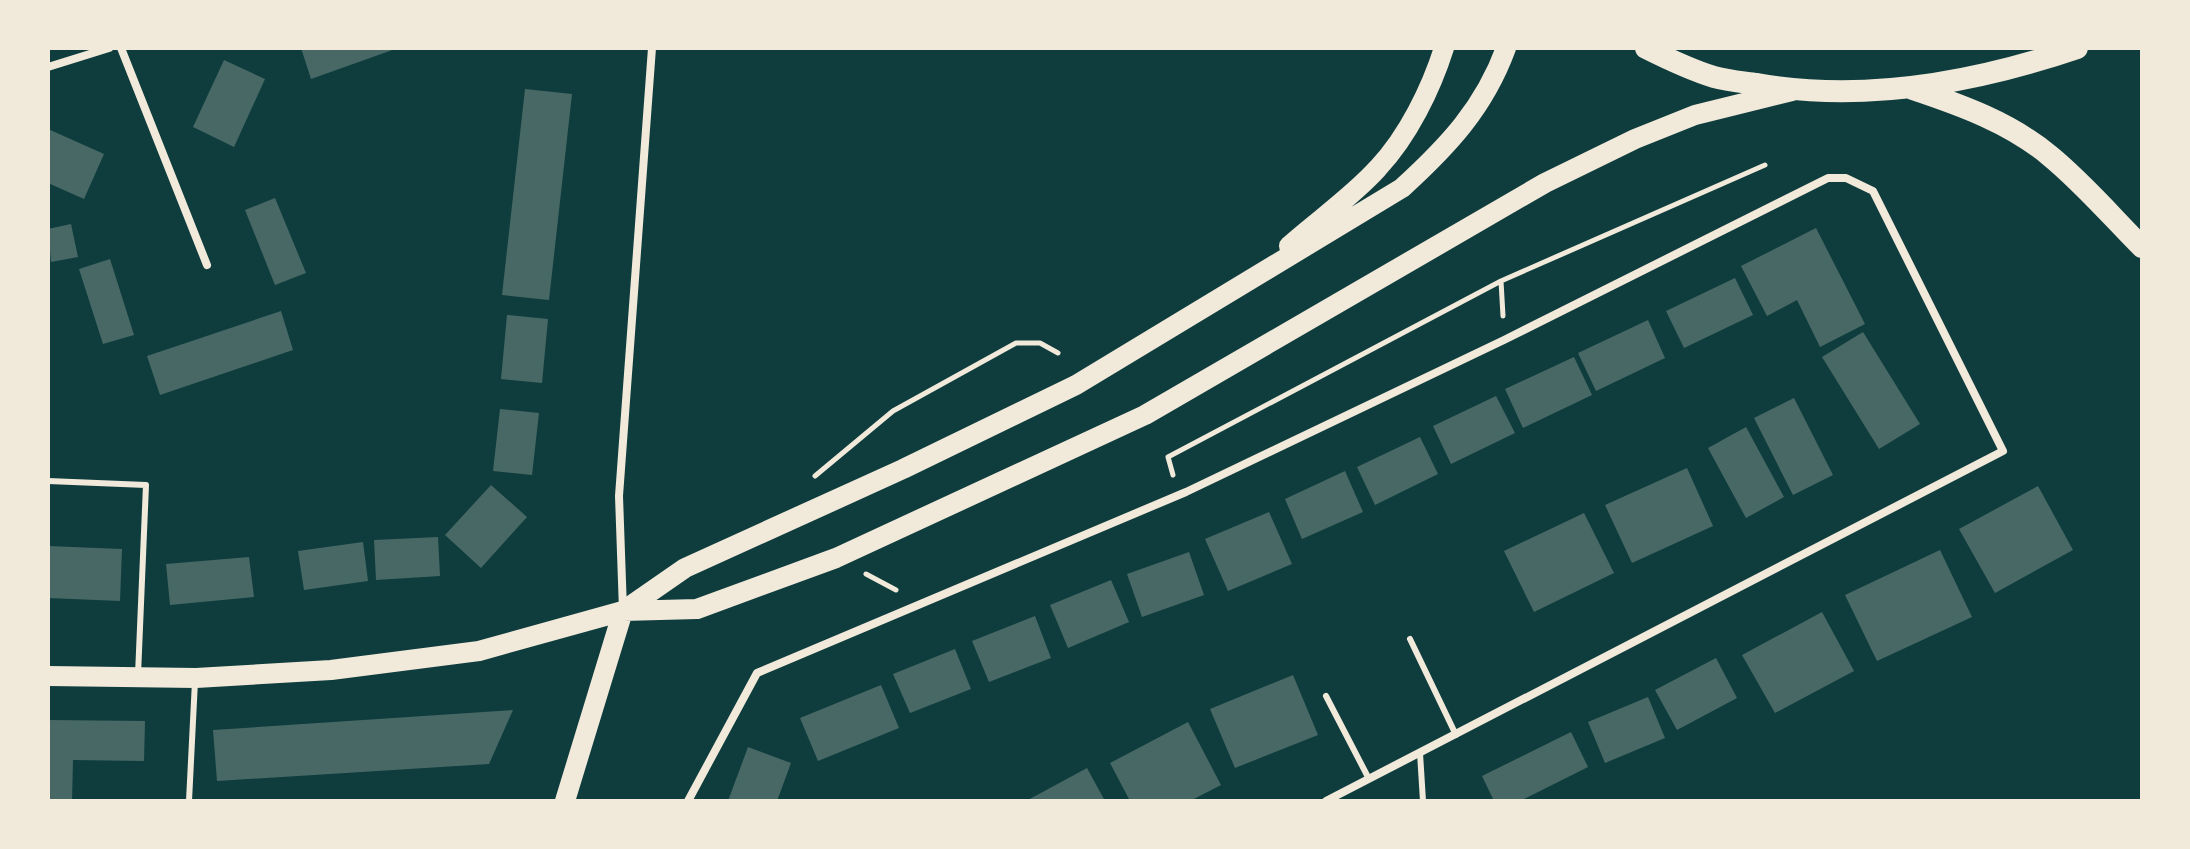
<svg xmlns="http://www.w3.org/2000/svg" width="2190" height="849" font-family="Mulish,sans-serif">
<rect width="100%" height="100%" fill="#0f3d3e"/>
<path fill="#486865" d="M301,48H398L311,79Z
M224,60L265,79L234,147L193,127Z
M525,89L572,94L549,300L502,295Z
M48,129L104,154L84,199L48,183Z
M275,198L306,273L275,285L245,210Z
M71,224L78,257L51,262L48,229Z
M1816,228L1865,324L1820,347L1797,300L1767,316L1741,266Z
M110,259L134,335L103,344L79,269Z
M1735,278L1753,315L1684,348L1666,311Z
M281,311L293,350L160,395L147,356Z
M507,315L548,319L542,383L501,379Z
M1648,320L1665,358L1596,391L1578,353Z
M1863,332L1920,424L1879,449L1822,357Z
M1574,357L1592,395L1523,428L1505,389Z
M1496,396L1515,433L1451,464L1433,426Z
M1794,398L1833,475L1793,495L1754,418Z
M500,409L539,413L532,475L493,471Z
M1746,427L1784,497L1746,518L1708,448Z
M1420,437L1438,474L1375,505L1357,467Z
M1687,468L1713,526L1632,563L1605,505Z
M1345,471L1363,512L1302,539L1285,499Z
M491,485L527,517L481,568L445,535Z
M2038,486L2073,550L1995,593L1959,529Z
M1269,512L1292,564L1228,591L1205,539Z
M1584,513L1614,573L1534,612L1504,551Z
M438,537L440,576L376,580L374,540Z
M363,542L368,581L304,590L298,551Z
M48,546L122,549L120,601L48,598Z
M1940,550L1972,617L1877,661L1845,595Z
M1189,552L1204,595L1142,617L1127,574Z
M249,557L254,597L170,605L166,564Z
M1111,580L1129,622L1068,648L1050,605Z
M1822,612L1854,671L1775,713L1742,655Z
M1035,616L1051,658L989,682L972,641Z
M955,649L971,689L910,713L893,674Z
M1716,658L1737,698L1677,730L1655,690Z
M1293,675L1318,735L1235,768L1210,709Z
M881,685L899,728L818,761L800,718Z
M1648,697L1665,738L1605,763L1588,722Z
M513,710L489,764L217,781L213,730Z
M48,720L145,721L144,761L73,760L72,801H48Z
M1188,722L1221,785L1190,801H1130L1110,763Z
M1571,732L1588,767L1520,801H1494L1482,776Z
M748,747L791,763L777,801H728Z
M1087,768L1105,801H1026Z"/>
<g fill="none" stroke-linecap="round" stroke-linejoin="round">
<path stroke="#f1e9da" stroke-width="5" d="M1503,316L1501,281L1765,165
M1173,475L1168,457L1501,281
M815,476L893,411L1016,343H1040L1058,353
M866,574L896,590"/>
<path stroke="#f1e9da" stroke-width="6" d="M48,481L146,485L138,675
M1410,639L1456,735
M1326,696L1369,779
M1420,753L1423,801
M189,801L195,681"/>
<path stroke="#f1e9da" stroke-width="8" d="M121,48L207,265
M48,67L109,48
M623,610L619,496L652,48
M688,801L757,673L1186,492L1504,340L1828,178H1846L1873,191L2003,451L1326,801"/>
<path stroke="#f1e9da" stroke-width="20" d="M1289,246C1317,221 1353,196 1378,168C1408,136 1431,89 1444,48
M623,611L685,568L903,469L1076,385L1402,188C1448,146 1484,108 1506,48
M48,676L196,678L331,670L479,651L623,611L697,609L836,558L1145,415L1545,183L1635,139L1695,115L1792,91
M565,801L623,611"/>
<path stroke="#f1e9da" stroke-width="22" d="M1646,48C1668,59 1691,70 1714,77C1728,81 1743,82 1757,84C1864,103 1974,83 2077,48
M1913,89C1961,105 2011,123 2050,156C2083,183 2112,217 2142,247"/>
</g>
<rect width="2190" height="849" fill="none" stroke="#f1e9da" stroke-width="100"/>
</svg>
